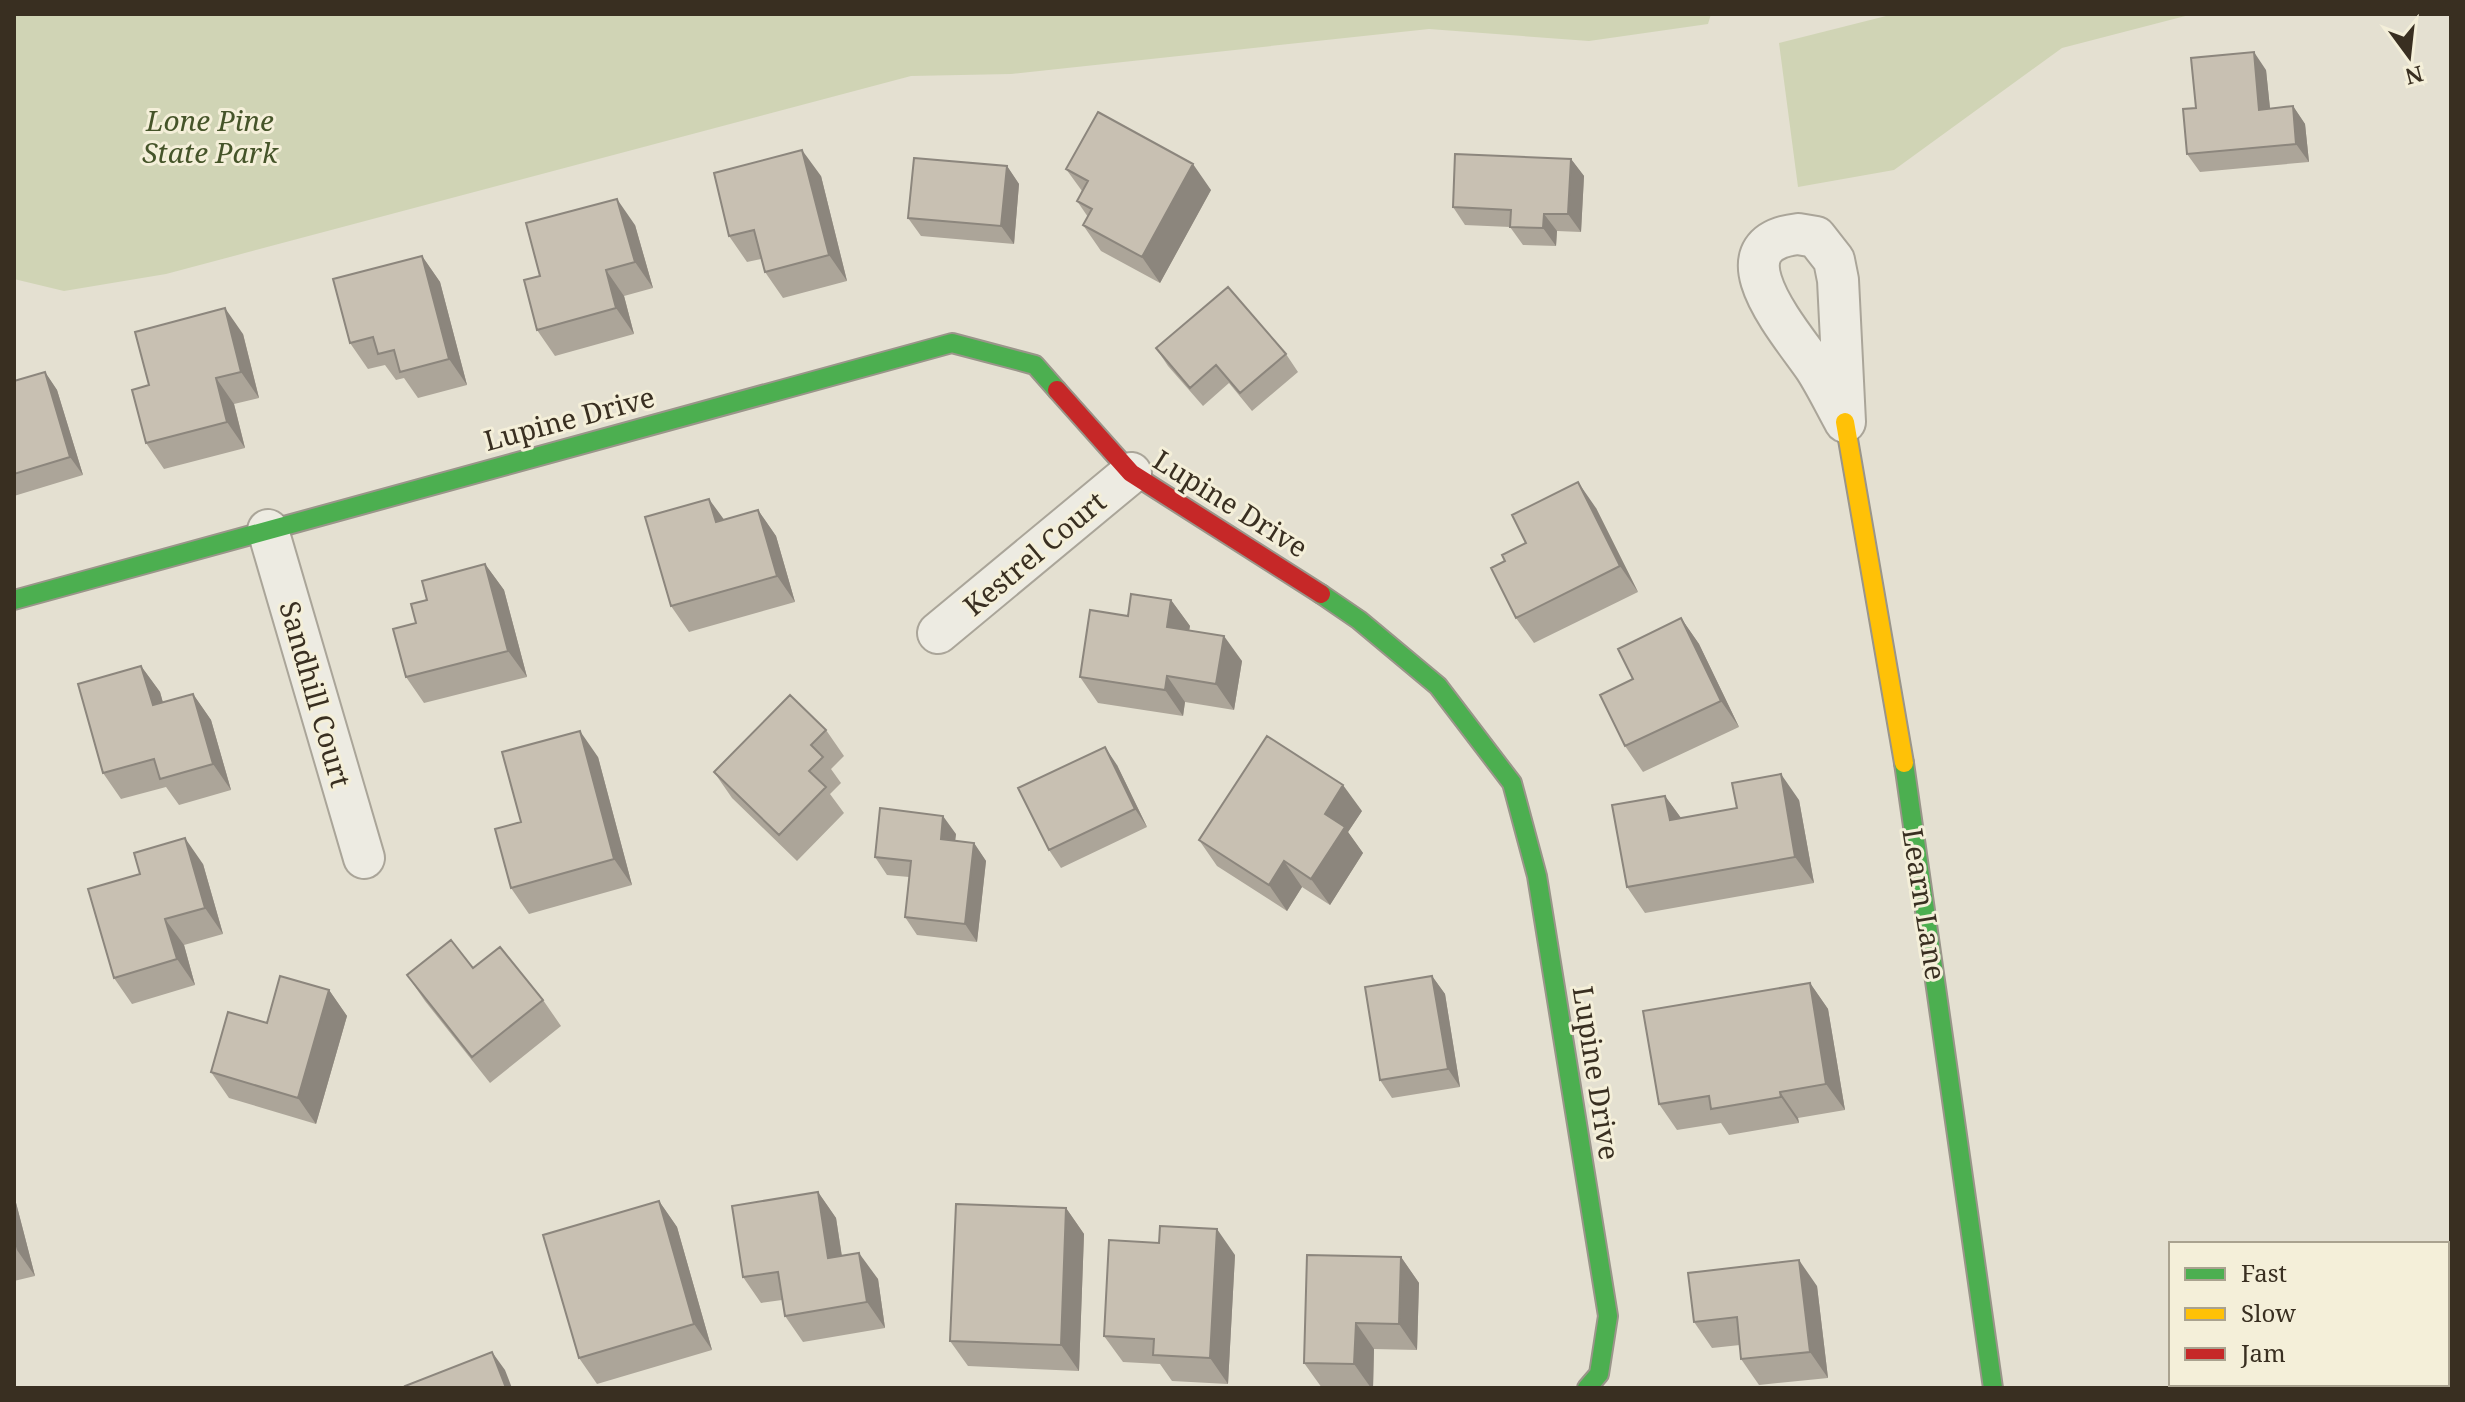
<svg xmlns="http://www.w3.org/2000/svg" width="2465" height="1402" font-family="'Noto Serif',serif">
<rect width="100%" height="100%" fill="#e4e0d1"/>
<path fill="#d0d4b5" d="M14,14H1711L1708,24L1589,41L1429,29L1011,74L911,76L166,274L64,291L14,279Z
M1894,14H2193L2062,48L1894,170L1798,187L1779,43Z"/>
<g fill="none" stroke-linecap="round" stroke-linejoin="round">
<g stroke="#aaa599" stroke-width="44">
<path id="street" d="M1798,234L1816,237L1834,260L1838,280L1845,422C1835,404 1826,385 1815,368C1793,335 1711,244 1798,234Z
M268,530L364,858
M938,633L1131,473"/>
</g>
<g stroke="#9a958a" stroke-width="22">
<path id="fast" d="M1321,594L1359,620L1438,686L1512,783L1537,876L1608,1316L1599,1374L1587,1388
M14,600L952,343L1035,365L1057,390
M1904,763L1993,1388"/>
</g>
<g stroke="#9a958a" stroke-width="22">
<path id="slow" d="M1845,422L1904,763"/>
</g>
<g stroke="#9a958a" stroke-width="22">
<path id="jam" d="M1057,390L1131,473L1321,594"/>
</g>
<use href="#street" stroke="#edebe2" stroke-width="40"/>
<use href="#fast" stroke="#4caf50" stroke-width="18"/>
<use href="#slow" stroke="#ffc107" stroke-width="18"/>
<use href="#jam" stroke="#c62828" stroke-width="18"/>
</g>
<path fill="#aca599" d="M2266,70L2270,109L2293,106L2305,124L2309,162L2200,172L2187,154L2196,108Z
M1571,159L1584,176L1581,232L1557,231L1556,246L1523,245L1510,227L1465,225L1453,207Z
M1007,166L1019,184L1014,244L921,236L908,218Z
M1066,169L1211,190L1160,283L1101,251L1083,225L1088,217L1077,201L1082,191Z
M821,176L847,281L783,298L765,272L761,259L747,262L729,236Z
M635,225L653,288L624,296L634,334L555,356L537,330L540,276Z
M422,256L440,282L467,385L418,398L404,378L396,380L385,365L368,369L350,343Z
M243,334L259,398L234,404L245,448L164,469L146,443L149,385Z
M1156,348L1286,354L1298,372L1252,411L1229,383L1203,406L1168,366Z
M45,372L57,390L83,475L14,496V381Z
M1596,508L1638,592L1534,643L1516,618L1505,561Z
M758,510L776,536L795,602L689,632L671,606L724,520Z
M485,564L504,590L527,677L424,703L406,677L416,623L427,600Z
M1171,600L1190,626L1189,630L1242,661L1234,710L1185,702L1183,716L1098,703L1080,677L1128,616Z
M1681,618L1699,644L1739,727L1643,772L1625,746L1633,679Z
M141,666L160,692L163,703L193,694L211,720L231,790L179,805L166,787L121,799L103,773Z
M826,730L844,756L831,769L841,783L830,794L844,813L797,861L732,798L714,772Z
M598,757L632,885L529,914L511,888L521,822Z
M1117,765L1147,827L1061,868L1049,850Z
M1665,796L1681,818L1799,800L1814,883L1645,913L1627,887Z
M1362,811L1348,832L1363,853L1330,905L1302,887L1287,911L1217,866L1199,840Z
M956,834L955,841L974,843L986,861L977,942L917,935L905,917L909,877L887,875L875,857Z
M203,864L223,934L184,945L195,985L132,1004L114,978Z
M473,968L543,1000L561,1026L490,1083L425,1001L407,975Z
M1432,976L1445,994L1460,1087L1392,1098L1380,1080Z
M1810,983L1828,1009L1845,1110L1798,1118L1799,1123L1729,1135L1721,1123L1677,1130L1659,1104Z
M329,990L347,1016L316,1124L229,1098L211,1072L267,1023Z
M818,1192L836,1218L842,1256L878,1279L885,1328L803,1342L785,1316L782,1300L761,1303L743,1277Z
M14,1195L35,1276L14,1281Z
M659,1201L677,1227L712,1350L597,1384L579,1358Z
M1066,1208L1084,1234L1079,1371L968,1366L950,1341Z
M1235,1255L1228,1384L1172,1381L1160,1364L1123,1362L1104,1336Z
M1401,1257L1419,1283L1417,1350L1374,1349L1373,1388H1322L1304,1363Z
M1817,1286L1828,1378L1759,1385L1741,1359L1740,1345L1712,1348L1694,1322Z"/>
<path fill="#8c867d" d="M2254,52L2266,70L2272,127L2259,110Z
M2293,106L2305,124L2309,162L2296,144Z
M802,150L821,176L847,281L829,255Z
M1571,159L1584,176L1581,232L1568,214Z
M1193,164L1211,190L1160,283L1142,257Z
M1007,166L1019,184L1014,244L1001,226Z
M617,199L635,225L653,288L635,262Z
M1544,214L1557,231L1556,246L1543,228Z
M422,256L440,282L467,385L449,359Z
M606,270L624,296L634,334L616,308Z
M225,308L243,334L259,398L241,372Z
M45,372L57,390L83,475L70,457Z
M216,378L234,404L245,448L227,422Z
M1578,482L1596,508L1638,592L1620,566Z
M709,499L728,525L716,522Z
M758,510L776,536L795,602L777,576Z
M485,564L504,590L527,677L508,651Z
M1171,600L1190,626L1185,653L1167,627Z
M1681,618L1699,644L1739,727L1721,701Z
M1224,636L1242,661L1234,710L1216,684Z
M141,666L160,692L171,731L153,705Z
M1167,676L1185,702L1183,716L1165,690Z
M193,694L211,720L231,790L213,764Z
M580,731L598,757L632,885L614,859Z
M1105,747L1117,765L1147,827L1135,809Z
M1781,774L1799,800L1814,883L1795,857Z
M1343,785L1362,811L1348,832L1363,853L1330,905L1311,879L1325,814Z
M1665,796L1684,822L1670,820Z
M943,816L956,834L953,857L941,839Z
M185,838L203,864L223,934L205,908Z
M974,843L986,861L977,942L965,924Z
M1284,861L1302,887L1287,911L1269,885Z
M165,919L184,945L195,985L177,959Z
M1432,976L1445,994L1460,1087L1448,1069Z
M1810,983L1828,1009L1845,1110L1826,1084Z
M329,990L347,1016L316,1124L298,1098Z
M1780,1092L1798,1118L1799,1123L1781,1097Z
M818,1192L836,1218L846,1284L828,1258Z
M14,1195L35,1276L17,1250L14,1240Z
M659,1201L677,1227L712,1350L694,1324Z
M1066,1208L1084,1234L1079,1371L1061,1345Z
M1217,1229L1235,1255L1228,1384L1210,1358Z
M859,1253L878,1279L885,1328L867,1302Z
M1401,1257L1419,1283L1417,1350L1399,1324Z
M1799,1260L1817,1286L1828,1378L1810,1352Z
M1356,1323L1374,1349L1373,1388H1371L1354,1364Z
M492,1352L505,1370L512,1388H506Z"/>
<path fill="#c8c0b2" stroke="#8c867d" stroke-width="2" d="M2254,52L2259,110L2293,106L2296,144L2187,154L2183,109L2196,108L2191,58Z
M1098,112L1193,164L1142,257L1083,225L1092,209L1077,201L1088,181L1066,169Z
M802,150L829,255L765,272L754,230L729,236L714,173Z
M1455,154L1571,159L1568,214H1544L1543,228L1510,227L1511,210L1453,207Z
M914,158L1007,166L1001,226L908,218Z
M617,199L635,262L606,270L616,308L537,330L524,280L540,276L526,223Z
M422,256L449,359L400,372L394,350L378,354L373,337L350,343L333,279Z
M1228,287L1286,354L1240,393L1216,365L1190,388L1156,348Z
M225,308L241,372L216,378L227,422L146,443L132,390L149,385L135,332Z
M45,372L70,457L14,474V381Z
M1578,482L1620,566L1516,618L1491,568L1505,561L1502,555L1526,543L1512,515Z
M709,499L716,522L758,510L777,576L671,606L645,517Z
M485,564L508,651L406,677L393,629L416,623L411,604L427,600L422,581Z
M1131,594L1171,600L1167,627L1224,636L1216,684L1167,676L1165,690L1080,677L1090,610L1128,616Z
M1681,618L1721,701L1625,746L1600,695L1633,679L1618,649Z
M141,666L153,705L193,694L213,764L160,779L154,759L103,773L78,684Z
M790,695L826,730L811,745L823,757L809,771L826,787L779,835L714,772Z
M580,731L614,859L511,888L495,829L521,822L502,752Z
M1267,736L1343,785L1325,814L1345,827L1311,879L1284,861L1269,885L1199,840Z
M1105,747L1135,809L1049,850L1018,788Z
M1781,774L1795,857L1627,887L1612,805L1665,796L1670,820L1737,808L1732,783Z
M880,808L943,816L941,839L974,843L965,924L905,917L911,861L875,857Z
M185,838L205,908L165,919L177,959L114,978L88,889L140,874L134,853Z
M451,940L473,968L500,947L543,1000L472,1057L407,975Z
M280,976L329,990L298,1098L211,1072L228,1012L267,1023Z
M1432,976L1448,1069L1380,1080L1365,987Z
M1810,983L1826,1084L1780,1092L1781,1097L1711,1109L1709,1096L1659,1104L1643,1011Z
M818,1192L828,1258L859,1253L867,1302L785,1316L778,1272L743,1277L732,1206Z
M659,1201L694,1324L579,1358L543,1235Z
M956,1204L1066,1208L1061,1345L950,1341Z
M1160,1226L1217,1229L1210,1358L1153,1355L1154,1339L1104,1336L1109,1240L1159,1243Z
M1307,1255L1401,1257L1399,1324L1356,1323L1354,1364L1304,1363Z
M1799,1260L1810,1352L1741,1359L1737,1317L1694,1322L1688,1273Z
M492,1352L506,1388H406L405,1386Z"/>
<g text-anchor="middle" dominant-baseline="central" stroke-width="6" stroke-linejoin="round" paint-order="stroke">
<g font-size="28" font-style="italic" fill="#455429" stroke="#f4efd9">
<text x="210" y="120">Lone Pine<tspan x="210" dy="32">State Park</tspan></text>
</g>
<g font-size="28" fill="#392f21" stroke="#f4efd9">
<text transform="translate(569 418) rotate(-15)">Lupine Drive</text>
<text transform="translate(1231 503) rotate(32)">Lupine Drive</text>
<text transform="translate(1034 553) rotate(-40)">Kestrel Court</text>
<text transform="translate(316 694) rotate(74)">Sandhill Court</text>
<text transform="translate(1925 904) rotate(81)">Learn Lane</text>
<text transform="translate(1597 1073) rotate(81)">Lupine Drive</text>
</g>
</g>
<rect width="2465" height="1402" fill="none" stroke="#392f21" stroke-width="32"/>
<rect x="2169" y="1242" width="280" height="144" fill="#f4efd9" stroke="#a9a28f" stroke-width="2"/>
<rect x="2185" y="1268" width="40" height="12" fill="#4caf50" stroke="#a9a28f" stroke-width="2"/>
<text x="2241" y="1282" font-size="24" fill="#392f21">Fast</text>
<rect x="2185" y="1308" width="40" height="12" fill="#ffc107" stroke="#a9a28f" stroke-width="2"/>
<text x="2241" y="1322" font-size="24" fill="#392f21">Slow</text>
<rect x="2185" y="1348" width="40" height="12" fill="#c62828" stroke="#a9a28f" stroke-width="2"/>
<text x="2241" y="1362" font-size="24" fill="#392f21">Jam</text>
<g transform="translate(2409 56) rotate(165)" stroke="#f4efd9" stroke-width="6" paint-order="stroke">
<path d="M0-6L14 30L0 20L-14 30Z" fill="#392f21"/>
<text y="-12" font-size="22" font-weight="bold" text-anchor="middle" fill="#392f21">N</text>
</g>
</svg>
